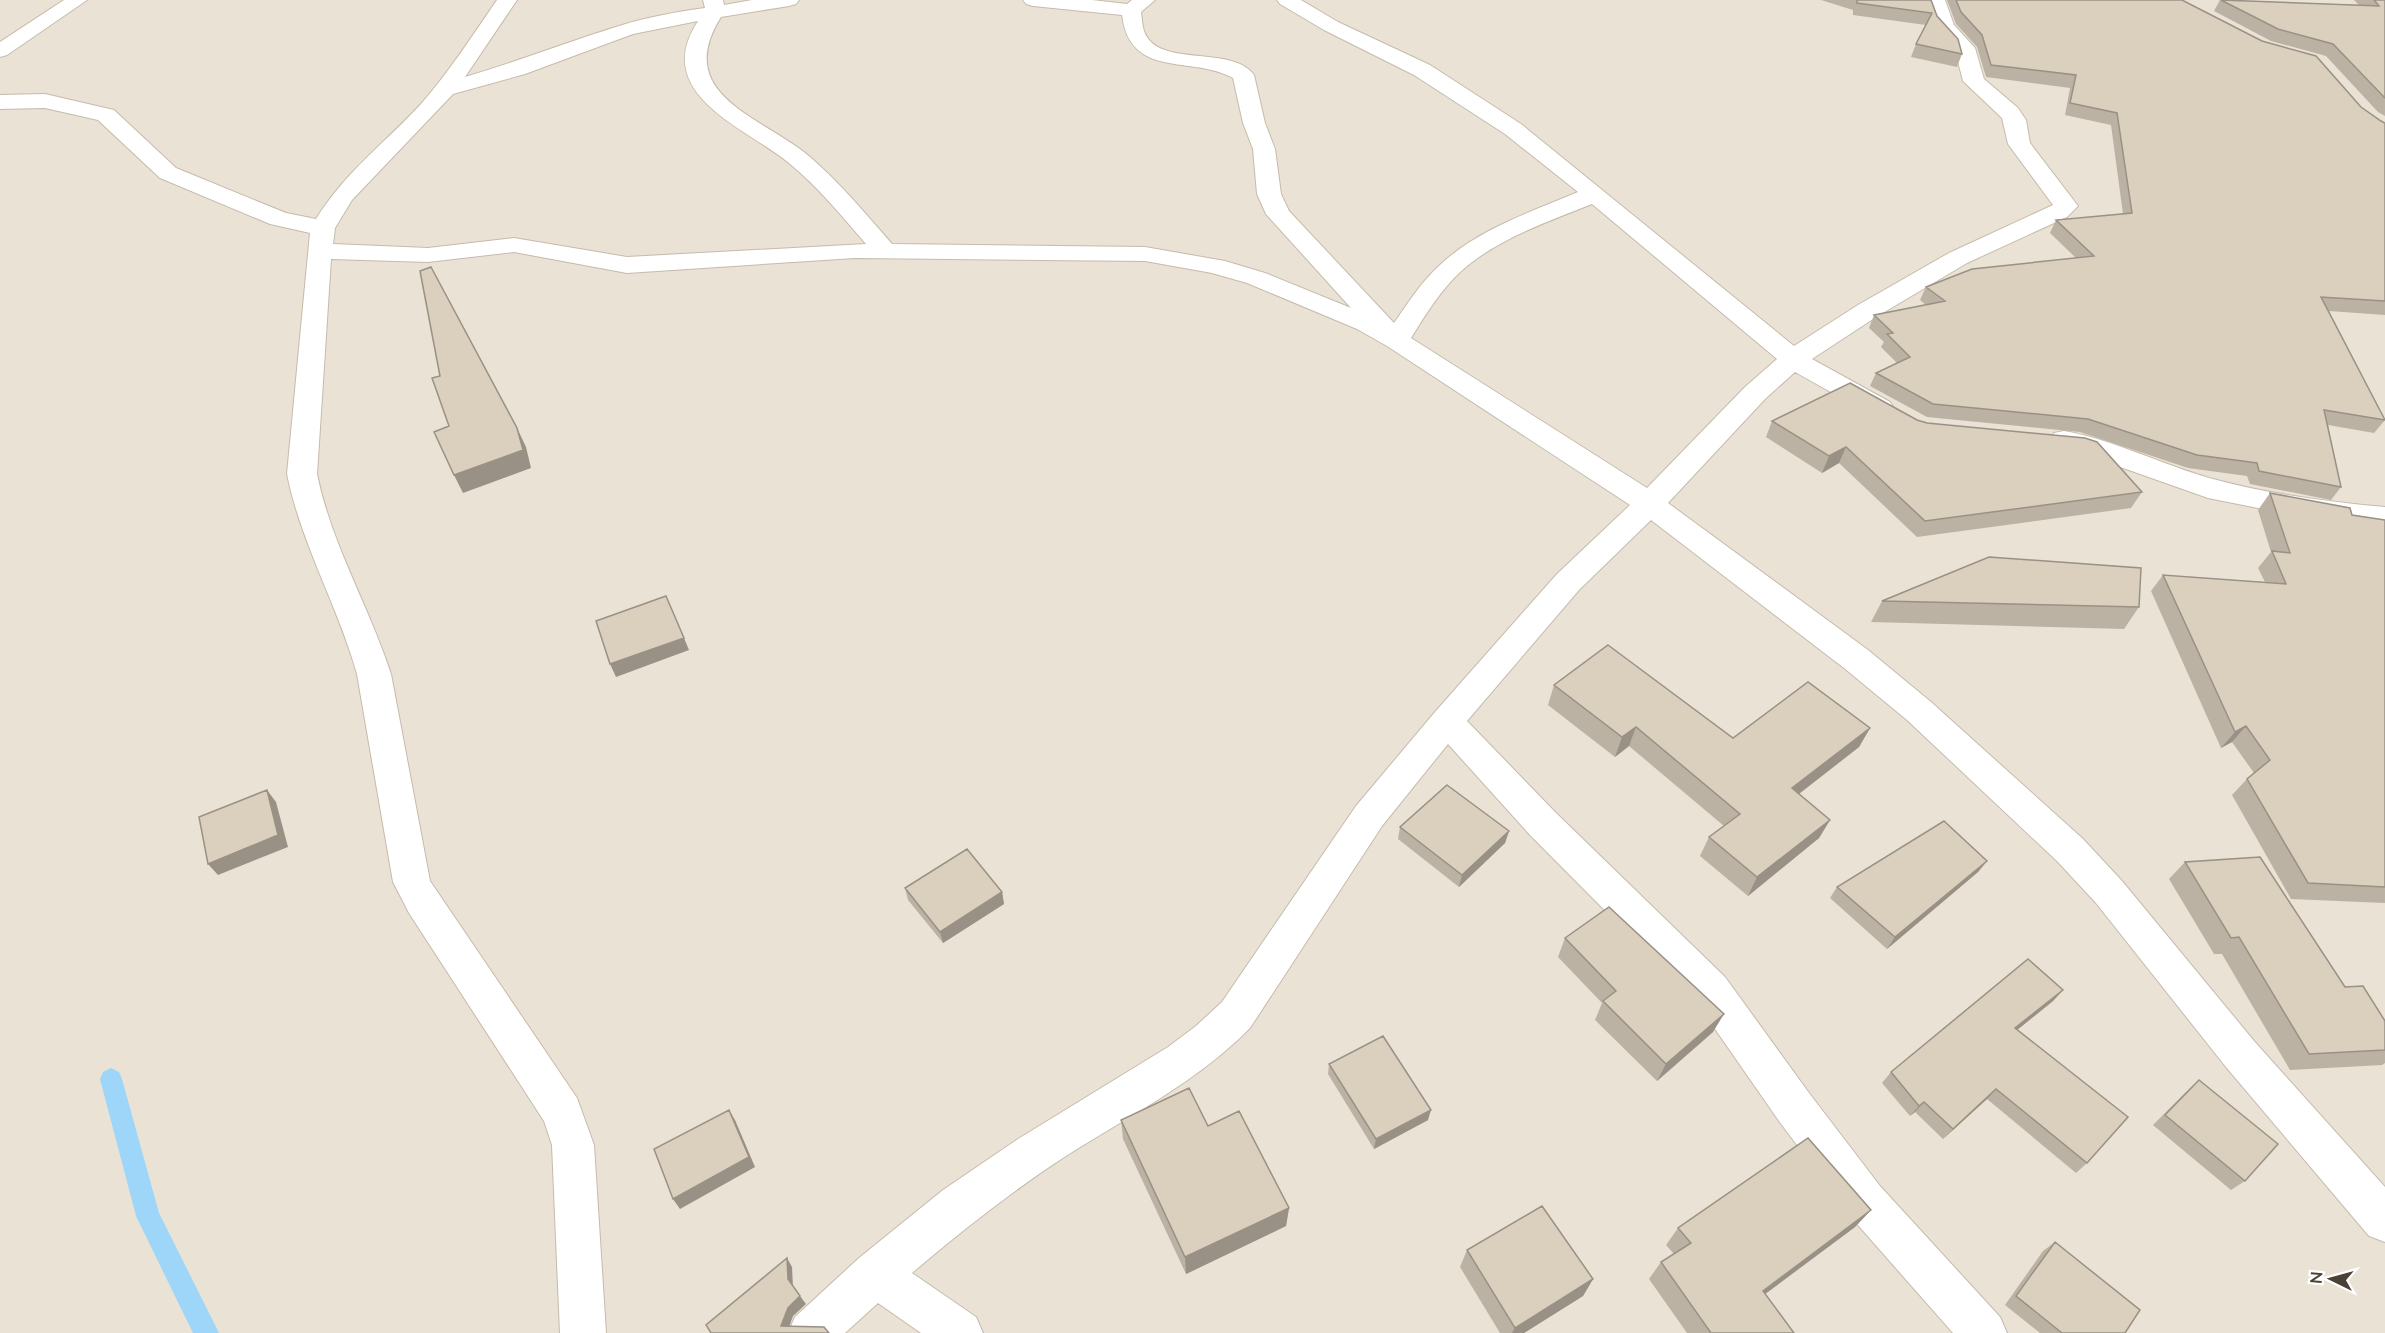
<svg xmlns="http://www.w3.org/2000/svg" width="2385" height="1333" font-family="Lato,sans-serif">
<rect width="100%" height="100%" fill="#f5f0e7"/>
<path fill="#eae2d5" d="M0,0H2385V1333H0Z"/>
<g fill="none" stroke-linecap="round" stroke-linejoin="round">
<path fill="#9dd6f8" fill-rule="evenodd" d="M111,1068L119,1072L122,1079L159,1213L219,1333H193L136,1216L100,1079L103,1072Z"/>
<g stroke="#c5bbab" stroke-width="2">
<path id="minor" d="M64,0H87L7,55L0,57V42Z
M497,0H517L465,77C517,62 567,42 619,26C647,17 676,12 705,8L703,0H723L724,5L752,0H799L796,4L789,6L721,17C671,96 764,117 810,157C840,183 866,214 892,244L1145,247L1225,261L1265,273L1351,308L1266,214L1257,194L1253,149L1243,123L1233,78C1192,55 1130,80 1122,15L1033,6L1026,4L1023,0H1092L1127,4L1132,0H1155L1141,12C1142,18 1142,25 1144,31C1157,69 1232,44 1254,75L1265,123L1275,149L1281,194L1289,211L1394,323C1408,303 1422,281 1440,265C1478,229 1531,212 1578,192L1505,134L1414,75L1324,30L1280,4L1277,0H1301L1338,22L1430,65L1521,124L1794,346L1858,305L1949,253L2053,205L2008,144L2002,118L1963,81L1955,50L1934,27L1925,0H1945L1954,25L1975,48L1984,79L2018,108L2026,120L2030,143L2078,206L2067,217L1967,263L1876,317L1812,359L1890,402L1894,408L1890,414L1880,417L1870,414L1795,372L1765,399L1668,503L1868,650L1931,702L2083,839L2122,881L2254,1041L2385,1187V1242L2369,1236L2226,1067L2096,903L2057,861L1907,720L1844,668L1651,520L1579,590L1467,721L1556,813L1725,977L1809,1093L1880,1186L2000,1317L2007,1333H1953L1850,1216L1779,1121L1697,1003L1530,835L1448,744L1382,826L1250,1028C1197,1082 1129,1116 1066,1156C1012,1191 961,1231 912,1273L976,1317L983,1333H921L878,1303L845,1333H788L795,1317L859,1258L943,1190L1018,1139L1168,1047L1196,1026L1222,1002L1356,806L1435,712L1557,574L1630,505L1387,346L1357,329L1247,283L1212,273L1145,261L855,258L627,273L514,252L428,262L331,259L317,474C331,544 369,606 391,674L430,881L577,1098L594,1145L606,1333H560L552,1145L544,1121L409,913L393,882L357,674C338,606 301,544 287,474L310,233L270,224L160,178L98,120L45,108L0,109V95L45,94L114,110L176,168L286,213L316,219C347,170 383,145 421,104C449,72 473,35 497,0ZM698,21C650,94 745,127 789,163C818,187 842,216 866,244L627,257L514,238L428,248L333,244L335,228L352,200L453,94L525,74L633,34ZM1592,204L1777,359L1745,387L1647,488L1411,338C1424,317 1437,296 1454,278C1490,241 1545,223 1592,204Z
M2064,431C2115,440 2162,465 2213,479C2268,494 2328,502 2385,507V527L2328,522L2208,498L2075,451L2054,447L2050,440L2054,433Z"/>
</g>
<use href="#minor" fill="#fff" fill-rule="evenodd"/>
</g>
<path fill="#bcb2a3" d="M1821,0H1931L1937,16L1962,54L1957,67L1911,57L1916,44L1926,25L1853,15V10Z
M1947,0H2182L2361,107L2381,121L2385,123V315L2329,311L2385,420L2374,433L2328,425L2341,487L2331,500L2250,484L2247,476L2188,468L2080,432L1927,417L1870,386L1876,373L1897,363L1881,347L1884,342L1869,328L1874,315L1926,305L1920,300L1926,287L2076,258L2050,233L2056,220L2123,214L2111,125L2065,115L2070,88L1986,77L1977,47L1956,24Z
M2220,0L2359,5L2354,0H2385V116L2378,112L2326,56L2271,41L2214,11Z
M1917,420L2142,492L2131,508L1917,537L1839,463L1822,473L1766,437L1772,421Z
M2270,493L2352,515L2385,520V903L2291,899L2232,795L2247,779L2254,773L2232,742L2221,748L2151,591L2163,575L2265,582L2258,568L2271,552L2258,510Z
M1882,601L2139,607L2124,629L1871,622Z
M1554,685L1733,738L1870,728L1859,747L1799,794L1830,820L1819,838L1748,896L1700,856L1709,837L1724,826L1629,746L1615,757L1548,705Z
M1400,827L1509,831L1505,843L1459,887L1398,839Z
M1987,861L1978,872L1887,949L1830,898L1837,887Z
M2185,862L2385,1021V1063L2382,1065L2290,1070L2222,954H2214L2169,879Z
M905,888L1002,892L1004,904L943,943L908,900Z
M1565,938L1713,1032L1657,1081L1595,1020L1602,1003L1558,957Z
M2063,990L2053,1001L2017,1030L2087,1163L2076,1173L1987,1099L1943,1139L1915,1112L1910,1116L1882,1083L1891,1072Z
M1329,1064L1428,1120L1374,1149L1328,1074Z
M2199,1080L2245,1181L2231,1190L2153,1125L2187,1091Z
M1121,1120L1208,1126L1289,1208L1286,1226L1186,1274L1123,1139Z
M1871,1210L1855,1227L1765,1294L1794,1333H1687L1649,1279L1661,1262L1674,1254L1666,1245L1678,1228Z
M2055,1242L2125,1333H2040L2005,1305L2043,1251Z
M1467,1250L1593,1279L1583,1296L1524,1333H1500L1460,1267Z"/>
<path fill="#999185" d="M517,428L526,447L531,468L463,493L454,475Z
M1846,447L1839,463L1822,473L1829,456Z
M684,638L689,650L616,677L610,664Z
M2246,726L2232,742L2221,748L2235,732Z
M1636,727L1629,746L1615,757L1622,737Z
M1870,728L1859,747L1782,807L1792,788Z
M267,790L276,802L288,847L218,875L208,864Z
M1830,820L1819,838L1748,896L1757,877Z
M1509,831L1505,843L1459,887L1462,875Z
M1987,861L1978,872L1887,949L1895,937Z
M1002,892L1004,904L943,943L940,932Z
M2063,990L2053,1001L2006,1039L2015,1028Z
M1724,1014L1713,1032L1657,1081L1666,1064Z
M1996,1089L1987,1099L1943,1139L1953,1129Z
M1924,1102L1915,1112L1910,1116L1919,1106Z
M729,1110L735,1120L755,1167L680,1209L673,1199Z
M1431,1110L1428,1120L1374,1149L1376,1139Z
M1289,1208L1286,1226L1186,1274L1185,1257Z
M1871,1210L1855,1227L1749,1306L1763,1291Z
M787,1258L792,1267L793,1288L788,1279Z
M1593,1279L1583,1296L1524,1333H1512L1515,1328Z
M800,1296L806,1304L793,1316L787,1333L781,1326L788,1308Z"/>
<path fill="#dbcfbe" stroke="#999185" stroke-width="1.5" d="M1857,0H1931L1937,16L1958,39L1962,54L1916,44L1932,13L1857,3Z
M1956,0H2182L2262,41L2316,56L2361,107L2381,121L2385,123V301L2321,297L2385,420L2324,410L2341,487L2259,471L2257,463L2197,455L2088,419L1933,404L1876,373L1910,357L1887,334L1893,333L1874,315L1945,301L1926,287L1972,269L2094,256L2056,220L2132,213L2117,113L2070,103L2076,75L1991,65L1982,35L1961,12Z
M2221,0L2379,6L2374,0H2385V98L2333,44L2278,29Z
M431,267L517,428L523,450L454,475L434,432L449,426L432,378L440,376L420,271Z
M1850,383L1917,420L1927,423L2085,438L2097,442L2142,492L1925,521L1846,447L1829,456L1772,421Z
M2270,493L2350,508L2352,515L2385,520V887L2308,883L2247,779L2270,760L2246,726L2235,732L2163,575L2286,584L2272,551L2290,553Z
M1989,557L2141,568L2139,607L1882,601Z
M666,596L684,638L610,664L596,621Z
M1608,645L1733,738L1808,682L1870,728L1792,788L1830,820L1757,877L1709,837L1740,814L1636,727L1622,737L1554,685Z
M1447,785L1509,831L1462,875L1400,827Z
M267,790L278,835L208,864L199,817Z
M1944,821L1987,861L1895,937L1837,887Z
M967,849L1002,892L940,932L905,888Z
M2260,857L2345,987L2363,986L2385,1021V1050L2309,1054L2239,937L2231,938L2185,862Z
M1609,907L1724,1014L1666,1064L1603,1001L1616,991L1565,938Z
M2028,959L2063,990L2015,1028L2128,1117L2087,1163L1996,1089L1953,1129L1924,1102L1919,1106L1891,1072Z
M1383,1036L1431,1110L1376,1139L1329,1064Z
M2199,1080L2278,1144L2245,1181L2165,1115Z
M1189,1088L1208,1126L1239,1111L1289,1208L1185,1257L1121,1120Z
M729,1110L749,1157L673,1199L654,1149Z
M1808,1138L1871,1210L1763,1291L1794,1333H1711L1661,1262L1691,1243L1678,1228Z
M1542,1206L1593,1279L1515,1328L1467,1250Z
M2055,1242L2140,1310L2125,1333H2062L2016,1296Z
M787,1258L788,1279L800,1296L788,1308L781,1326L824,1327L829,1333H711L706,1325Z"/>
<g transform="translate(2331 1279) rotate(275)" stroke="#ffffff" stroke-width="4.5" paint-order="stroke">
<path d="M0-4.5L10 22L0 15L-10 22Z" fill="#494135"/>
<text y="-9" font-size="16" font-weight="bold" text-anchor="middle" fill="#494135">N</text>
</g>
</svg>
